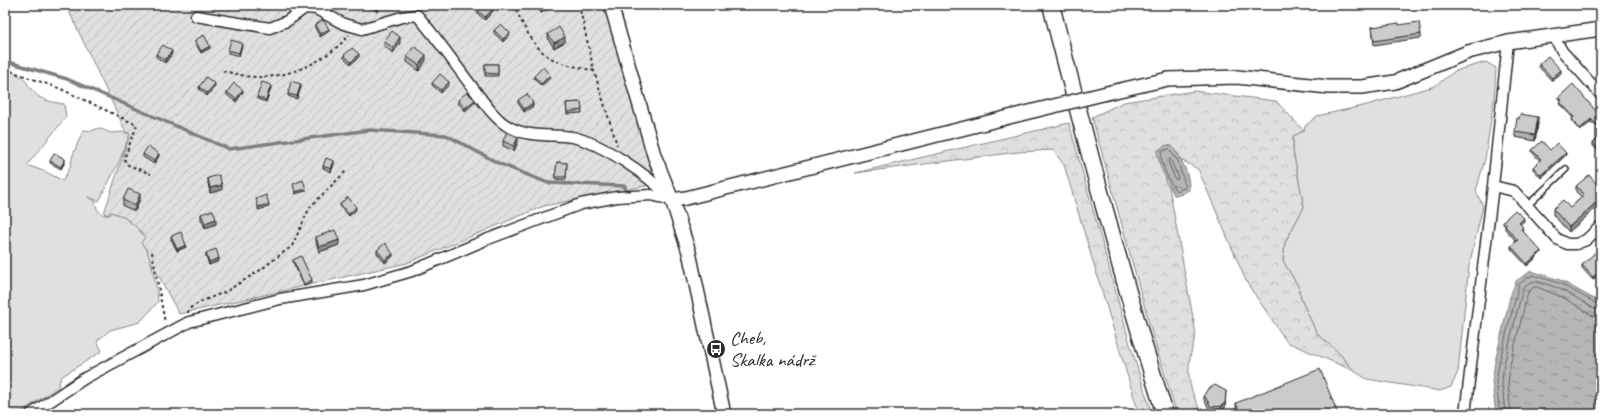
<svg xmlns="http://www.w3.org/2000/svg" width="1606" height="419" font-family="Caveat,sans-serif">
<defs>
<pattern id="forest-crowns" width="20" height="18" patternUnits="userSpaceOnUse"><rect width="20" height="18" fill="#e0e0e0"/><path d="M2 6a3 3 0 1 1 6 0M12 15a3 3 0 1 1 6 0" fill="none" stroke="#c0c0c0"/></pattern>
<pattern id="garden-furrows" width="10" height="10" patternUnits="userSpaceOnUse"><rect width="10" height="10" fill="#e0e0e0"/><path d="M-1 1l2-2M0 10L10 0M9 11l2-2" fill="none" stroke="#c0c0c0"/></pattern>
<pattern id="water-ripples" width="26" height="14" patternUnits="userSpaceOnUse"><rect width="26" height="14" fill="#b6b6b6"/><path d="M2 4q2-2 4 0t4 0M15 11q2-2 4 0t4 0" fill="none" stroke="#949494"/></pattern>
</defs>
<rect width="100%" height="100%" fill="#fff"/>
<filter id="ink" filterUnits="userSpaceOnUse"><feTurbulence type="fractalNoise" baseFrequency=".025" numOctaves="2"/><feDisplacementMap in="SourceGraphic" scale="8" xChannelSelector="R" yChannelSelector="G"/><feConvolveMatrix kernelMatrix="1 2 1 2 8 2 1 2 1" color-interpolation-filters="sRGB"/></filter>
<g filter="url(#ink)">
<path fill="#e0e0e0" stroke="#868686" d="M1486,62L1496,68L1494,100L1485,159L1476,191L1483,206L1469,266L1458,372L1451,387L1440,391L1367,379L1354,371L1337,351L1317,334L1301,299L1298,286L1283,261L1285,242L1304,207L1293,151V136L1304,131L1305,126L1317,116L1363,106L1435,86L1455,71Z
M5,70C30,76 23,84 39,97C46,101 56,103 64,104L66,117L27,165L46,172L63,181L70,167L73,155L83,130L92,131L98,128L111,133L123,132L130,134L118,164L99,201L88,197L95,201C96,210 100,216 110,215L111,212L121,215L138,228L146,237L157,291L158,302L140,322L110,330L97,341L102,351L61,377L58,387L24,410L17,414H5Z"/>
<path fill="url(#forest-crowns)" stroke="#868686" d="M1194,91L1276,101L1304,131L1293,136V151L1304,207L1285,242L1283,261L1298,286L1301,299L1317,334L1337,351L1354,371L1287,342L1247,283L1198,169L1181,160L1178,153L1165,181L1169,187L1196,334C1186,368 1185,381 1202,414H1177L1153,337L1092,117L1124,102Z
M1069,123L1130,344L1152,414H1139L1064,165L1053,150L1018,152L855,173Z"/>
<path fill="url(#garden-furrows)" stroke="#868686" d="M66,5H605L655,184L544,206L407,263L179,314L150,260L147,250L141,243L145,237C136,226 126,216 111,212L107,215L104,213L130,134L126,132Z"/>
<path fill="url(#water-ripples)" stroke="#7e7e7e" d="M1166,145L1172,146C1181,158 1190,174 1189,190L1180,195H1174L1160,166L1157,151Z
M1531,271L1560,280L1601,303V414H1496L1492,382L1495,362L1510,297L1516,281Z"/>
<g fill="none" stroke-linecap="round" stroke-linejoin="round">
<path stroke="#636363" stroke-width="1" d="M1169,149L1178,161L1185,185V188L1176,191C1170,182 1158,162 1162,151Z
M1170,159L1178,176L1177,180L1175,179L1168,161Z
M1500,414L1496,382L1499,363L1519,284L1532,275L1559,283L1601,306
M1505,414L1502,382L1504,364L1523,288L1533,281C1556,284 1577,298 1596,310L1601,311
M1511,414L1508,383L1510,365L1528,292L1534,287H1537L1564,298L1593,316L1601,317"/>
<path stroke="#7e7e7e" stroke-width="3.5" d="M5,61L67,79L229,149L369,130L446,135L498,163L548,183L625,186L626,194"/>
<g stroke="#2b2b2b" stroke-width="8">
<path id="service" d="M1527,206L1566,169"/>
</g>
<g stroke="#2b2b2b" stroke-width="13">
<path id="minor" d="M196,16L270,28L287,21L305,8L316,9L344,24L362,29L402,17L417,15C438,39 456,66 476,92C485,104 496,120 509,127C529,138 551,134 572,137C602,143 648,175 669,197
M1553,35L1562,51L1601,95
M1493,186L1514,191L1557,239L1567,244H1576L1586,240L1601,226
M31,414L85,378L189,322L280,299L364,285L412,271L488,239L581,204L617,197L651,195L672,200
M1465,414L1493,186L1508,42"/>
</g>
<g stroke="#2b2b2b" stroke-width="16">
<path id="tertiary" d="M611,5L654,155L672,200L689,252L724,414
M1111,92L1168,79L1237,77L1328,87H1362L1395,82L1468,52L1508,42L1601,29
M672,200L686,198L1021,114"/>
</g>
<g stroke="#2b2b2b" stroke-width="19">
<path id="primary" d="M1051,5C1086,142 1122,279 1165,414"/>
</g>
<path stroke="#2b2b2b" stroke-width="2" stroke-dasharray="3 3" stroke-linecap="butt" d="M514,5C522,23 532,46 549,57C562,65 580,67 594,71
M579,5L594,71L617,145
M5,69L61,89L137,125L124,159L128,165L151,174
M223,71C234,73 245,77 256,77C290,78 327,61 349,35
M152,252L165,323
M188,313V309L202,301L225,292L259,271L292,246L310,207L347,170"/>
<use href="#service" stroke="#fff" stroke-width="5"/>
<use href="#minor" stroke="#fff" stroke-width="10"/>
<use href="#tertiary" stroke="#fff" stroke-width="13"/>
<use href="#primary" stroke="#fff" stroke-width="16"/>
<g stroke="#2b2b2b" stroke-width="16" stroke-linecap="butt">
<path id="tertiary-bridge" d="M1021,114L1111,92"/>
</g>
<use href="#tertiary-bridge" stroke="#fff" stroke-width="13"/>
</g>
<path fill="#afafaf" stroke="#2b2b2b" d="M249,5H259V6H249Z
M368,5H382L377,12Z
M537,5H552V7L541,13Z
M478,11H493L485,20L478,14Z
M315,25L329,31L320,37L315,28Z
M1372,27L1421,34V38L1374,45Z
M494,30L510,35L503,42L494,33Z
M548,34L565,42L554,48L548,39Z
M195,40L210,48L201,53L195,43Z
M384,41L400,43L393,53L384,46Z
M242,45L239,56L228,53V50Z
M156,54H172L165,63L156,57Z
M344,55L359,57L351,64L344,58Z
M407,57L426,60L419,71L407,62Z
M1601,57V67L1597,63V61Z
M485,64H498V76H485Z
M1539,64L1561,73L1552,81L1539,67Z
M534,76L550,78L541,86L534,78Z
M432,83L449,85L441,93L432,85Z
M215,86L207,96L199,89V87Z
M301,87L297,99L288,96V94Z
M271,88L266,102L257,99V97Z
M227,92H243L236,102L227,95Z
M1559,97L1601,117L1596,126L1591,122L1580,131L1572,122V119L1573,118L1560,104L1561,101L1559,99Z
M458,100L475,102L465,111L458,103Z
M518,100L533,106L524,112L518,103Z
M581,102L582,113L567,114L566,103Z
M1538,123L1535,141L1515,137V132Z
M1601,136V154L1593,146V143Z
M503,141L518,142L514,151L503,146Z
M1532,150H1550L1566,155L1541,178L1533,169V167L1540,161L1532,152Z
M143,154L159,156L154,164L143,157Z
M50,161L65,162L61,169L50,163Z
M557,162L567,163L566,180L555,179Z
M334,164L331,172L323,168V166Z
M208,178L222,190L210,193L208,183Z
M1576,186L1601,189L1569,232L1553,215V209L1570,208L1582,197L1576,192Z
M140,199L135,211L123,206V200Z
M340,204L356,210L349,216L340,206Z
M201,214L216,224L205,228L201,219Z
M1503,221H1524L1520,224L1523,230L1522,231L1541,253L1527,266L1511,249V246L1516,241L1505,229V226L1503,224Z
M171,236L186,247L177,251L171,239Z
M316,237L339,245L319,252L316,242Z
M377,250L393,256L385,263L377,253Z
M206,253L219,261L209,265L206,256Z
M293,260L312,283L304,286L293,262Z
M1582,265L1601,268L1600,269L1601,273L1593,280L1582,268Z
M1226,391L1225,408L1221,411L1211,412L1204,400V395Z
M1236,403L1338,414H1237L1236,412Z"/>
<path fill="#8e8e8e" stroke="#2b2b2b" d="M380,5H382L377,12V9Z
M551,5H552V7L541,13V10Z
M493,9V11L485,20V17Z
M329,29V31L320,37V34Z
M510,33V35L503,42V39Z
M400,37V43L393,53V48Z
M565,37V42L554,48V43Z
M242,43V45L239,56V53Z
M210,46V48L201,53V51Z
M172,51V54L165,63V60Z
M359,54V57L351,64V62Z
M426,55V60L419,71V65Z
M1561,70V73L1552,81V78Z
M550,75V78L541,86V84Z
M449,82V85L441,93V90Z
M215,84V86L207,96V93Z
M301,84V87L297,99V96Z
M271,85V88L266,102V100Z
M243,90V92L236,102V99Z
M475,100V102L465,111V108Z
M533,103V106L524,112V109Z
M1538,117V123L1535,141V135Z
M1591,119V122L1580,131V129Z
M1601,119V121L1596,126V124Z
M518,137V142L514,151V146Z
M1566,153V155L1541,178V175Z
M159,154V156L154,164V161Z
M65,159V162L61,169V167Z
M334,161V164L331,172V169Z
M222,185V190L210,193V188Z
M306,189V191L295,194V192Z
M140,194V199L135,211V206Z
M1601,198V204L1569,232V227Z
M269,204V207L258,210V207Z
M356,207V210L349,216V214Z
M1524,218V221L1519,226V223Z
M216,219V224L205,228V223Z
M339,240V245L319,252V247Z
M186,245V247L177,251V249Z
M1541,251V253L1527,266V264Z
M393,254V256L385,263V260Z
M219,258V261L209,265V262Z
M1601,270V273L1593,280V277Z
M312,280V283L304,286V284Z
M1225,403V408L1221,411V406Z"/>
<path fill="#cbcbcb" stroke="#2b2b2b" d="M372,5H380L377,9Z
M483,5H489L493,9L485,17L478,11Z
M538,5H551L541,10Z
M323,20L329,29L320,34L315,25Z
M1419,22L1421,34L1374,41L1372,27L1399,23V25Z
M501,24L510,33L503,39L494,30Z
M559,27L565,37L554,43L548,34Z
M392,31L400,37L393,48L384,41Z
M204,35L210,46L201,51L195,40Z
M231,40L242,43L239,53L228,50Z
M163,45L172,51L165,60L156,54Z
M414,46L426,55L419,65L407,57Z
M352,48L359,54L351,62L344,55Z
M1548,56L1561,70L1552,78L1539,64Z
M1601,57V65L1597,61Z
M485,64H498V74L485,73Z
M543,67L550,75L541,84L534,76Z
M440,74L449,82L441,90L432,83Z
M206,77L215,84L207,93L199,87Z
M291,81L301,84L297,96L288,94Z
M262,82L271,85L266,100L257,97Z
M234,83L243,90L236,99L227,92Z
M1573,84L1601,117V119L1596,124L1591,119L1580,129L1572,119L1574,117L1560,102L1562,100L1559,97Z
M467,92L475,100L465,108L458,100Z
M527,94L533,103L524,109L518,100Z
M581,102L582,110L567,112L566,103Z
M1520,114L1538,117L1535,135L1515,132L1517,118L1519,119Z
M507,132L518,137L514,146L503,141Z
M1601,136V152L1593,143Z
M1542,141L1550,150L1557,143L1566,153L1541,175L1533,167L1541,159L1532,150Z
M148,146L159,154L154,161L143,154Z
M54,153L65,159L61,167L50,161Z
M326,158L334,161L331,169L323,166Z
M557,162L567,163L566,177H555Z
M219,175L222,185L210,188L208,178Z
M1589,175L1601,189V198L1569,227L1553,209L1563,200L1570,208L1584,195L1576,186Z
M303,180L306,189L295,192L293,184Z
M128,189L140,194L135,206L123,200Z
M266,195L269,204L258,207L256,199Z
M348,197L356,207L349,214L340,204Z
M213,210L216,219L205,223L201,214Z
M1515,210L1524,218L1519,223L1523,227L1521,229L1541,251L1527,264L1511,246L1518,240L1505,226L1507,224L1503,221Z
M335,230L339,240L319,247L316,237Z
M181,232L186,245L177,249L171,236Z
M385,243L393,254L385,260L377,250Z
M1601,247V266L1598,268L1601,270L1593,277L1582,265Z
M216,249L219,258L209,262L206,253Z
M301,256L312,280L304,284L293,260Z
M1320,369L1338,414H1241L1236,403Z
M1215,385L1226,391L1225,403L1221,406L1211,407L1204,395L1207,390Z"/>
</g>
<defs>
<g id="bus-disc" transform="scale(1)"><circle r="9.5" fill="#2b2b2b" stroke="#fff"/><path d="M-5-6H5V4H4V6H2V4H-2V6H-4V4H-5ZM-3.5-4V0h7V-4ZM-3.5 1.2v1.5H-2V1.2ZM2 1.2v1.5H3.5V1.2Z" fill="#fff"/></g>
</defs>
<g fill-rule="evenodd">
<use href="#bus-disc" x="716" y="349"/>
</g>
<g text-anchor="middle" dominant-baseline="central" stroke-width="3.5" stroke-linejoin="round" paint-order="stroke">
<g font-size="19" fill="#2b2b2b" stroke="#fff" text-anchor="start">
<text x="730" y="338">Cheb,<tspan x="730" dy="22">Skalka nádrž</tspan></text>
</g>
</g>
<rect width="1606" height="419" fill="none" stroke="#fff" stroke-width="20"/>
<rect x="10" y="10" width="1586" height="399" fill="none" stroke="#2b2b2b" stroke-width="1.5" filter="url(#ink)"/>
</svg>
